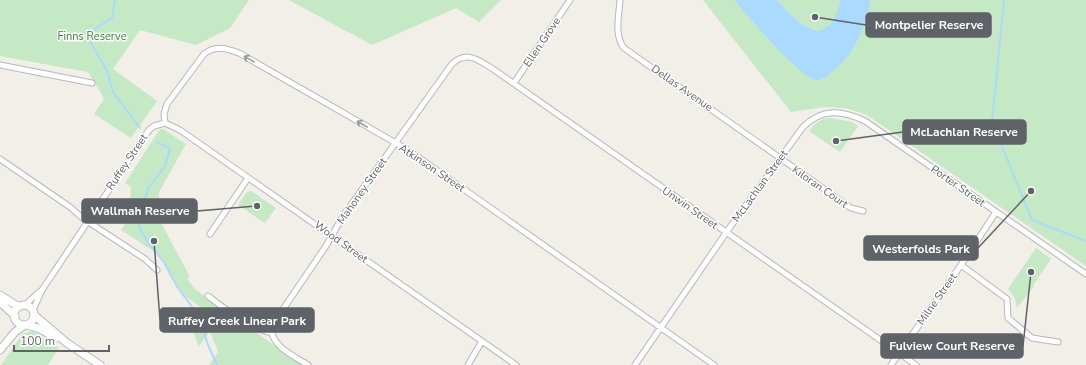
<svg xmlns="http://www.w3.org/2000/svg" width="1086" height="365" font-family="'Nunito Sans',sans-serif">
<rect width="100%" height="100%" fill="#f1efe8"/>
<path fill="#c5e8c5" d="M0,0H249L230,28L196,45L140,30L113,69L157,101L131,138L94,114L104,99L101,93L88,72L0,56Z
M289,0H501L479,22L456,8L372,45Z
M703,0H734L749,17L787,58L823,79L863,27L871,0H1086V266L867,115L846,108L825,107L791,112Z
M777,0H840C837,15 834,25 819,31C801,28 789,12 777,0Z
M830,118L852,122L858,126L840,152L809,131C815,123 820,119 830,118Z
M160,129H163L186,144L159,192V219L189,275L188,280L196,290L302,365H209L218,352L210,331L199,346L190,325L202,308L182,294L163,261L155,252L121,230L129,218L131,187L125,183Z
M251,191L276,208L265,223L238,205L247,192Z
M1036,248L1051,259L1033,285L1034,286L1017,308L1014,296L1008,289Z
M33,331L59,348L48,365H1L22,334Z"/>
<path fill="#aadaff" d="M734,0H777C789,12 801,28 819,31C834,25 837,15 840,0H871C863,29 857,52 833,71C828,75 824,80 817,80C801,79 747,15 734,0Z"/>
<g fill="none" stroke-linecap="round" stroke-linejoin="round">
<path stroke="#aadaff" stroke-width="2" d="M115,0L112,18L95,29L89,39L107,71L113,92L140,128
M1004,0L992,122L1032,220L1086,241
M157,142L170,149L165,166L149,187L145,198L135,209L141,231L150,245L163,261L178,288L199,316L208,345L217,365"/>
<g stroke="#b5b8bc" stroke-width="7">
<path id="street" d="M620,0C619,15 614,36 624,48L851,208L863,211
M0,65L92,83
M514,83L570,0
M165,123L164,114L167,104L204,54C216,45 226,48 239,53L408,150L714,365
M0,159L70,207L87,222
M88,220L90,223L145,259L157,270
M210,234L248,178
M961,265L1007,299L1008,318L1032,338L1058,342
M208,296C228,311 247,327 272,333C275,348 296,357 308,365
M25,305L39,292
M33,310L42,290L149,130L154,126L165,123L180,130L516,365
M272,333L277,318L326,246L343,216L452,64C467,50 478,60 493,69L916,365
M468,365L482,341
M635,365L728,230L803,127C822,108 842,110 865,121L1086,274
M891,365L961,265L996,212"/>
</g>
<g stroke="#b6babf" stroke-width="9">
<path id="secondary" d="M0,295L19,307
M0,302L15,316
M14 315a10 10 0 1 1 20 0a10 10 0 1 1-20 0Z
M34,315L67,343L100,365
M27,325L38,328L56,338
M0,350L15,332L25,325"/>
</g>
<use href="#street" stroke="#fff" stroke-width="5"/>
<use href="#secondary" stroke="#fff" stroke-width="7"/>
</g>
<defs><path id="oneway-shaft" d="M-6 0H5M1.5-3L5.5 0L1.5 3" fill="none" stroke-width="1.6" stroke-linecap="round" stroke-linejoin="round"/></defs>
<g stroke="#979a9d">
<use href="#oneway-shaft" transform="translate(249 59) rotate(-151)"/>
<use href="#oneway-shaft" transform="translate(362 124) rotate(-150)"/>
</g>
<g text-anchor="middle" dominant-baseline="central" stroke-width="3" stroke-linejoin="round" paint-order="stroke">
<g font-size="11" fill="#348238" stroke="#fff">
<text x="92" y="36">Finns Reserve</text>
</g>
<g font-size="11" fill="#5f6368" stroke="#fff">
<text transform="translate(542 42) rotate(-56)">Ellen Grove</text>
<text transform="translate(682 88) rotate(35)">Dellas Avenue</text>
<text transform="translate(127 162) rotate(-56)">Ruffey Street</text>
<text transform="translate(432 168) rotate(34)">Atkinson Street</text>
<text transform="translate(760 186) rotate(-54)">McLachlan Street</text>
<text transform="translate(958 186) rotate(35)">Porter Street</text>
<text transform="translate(820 187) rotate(35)">Kiloran Court</text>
<text transform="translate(362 191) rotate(-55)">Mahoney Street</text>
<text transform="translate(690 208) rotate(35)">Unwin Street</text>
<text transform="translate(341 242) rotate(36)">Wood Street</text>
<text transform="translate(937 299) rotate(-55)">Milne Street</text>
</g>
</g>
<path fill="none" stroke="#5f6368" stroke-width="1.5" d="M815 17L866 25M836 141L903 132M257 206L197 211M1031 191L978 248M154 241L160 320M1031 272L1023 346"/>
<g fill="#5f6368" stroke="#fff" stroke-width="1.5">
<circle cx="815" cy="17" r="4"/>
<circle cx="836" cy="141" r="4"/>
<circle cx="257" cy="206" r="4"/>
<circle cx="1031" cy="191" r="4"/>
<circle cx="154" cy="241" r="4"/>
<circle cx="1031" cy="272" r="4"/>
</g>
<g fill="#5f6368" stroke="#5f6368" stroke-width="1.5">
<rect x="866" y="13" width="125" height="24" rx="4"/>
<rect x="903" y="120" width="123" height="24" rx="4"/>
<rect x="82" y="199" width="115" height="24" rx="4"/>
<rect x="864" y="236" width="114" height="24" rx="4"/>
<rect x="160" y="308" width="154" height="24" rx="4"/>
<rect x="881" y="334" width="142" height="24" rx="4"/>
</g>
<g font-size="12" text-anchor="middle" font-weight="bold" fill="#fff">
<text x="929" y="29">Montpelier Reserve</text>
<text x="964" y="136">McLachlan Reserve</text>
<text x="140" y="215">Wallmah Reserve</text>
<text x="921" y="253">Westerfolds Park</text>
<text x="237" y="325">Ruffey Creek Linear Park</text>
<text x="952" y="350">Fulview Court Reserve</text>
</g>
<path d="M14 345v6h95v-6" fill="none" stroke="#5f6368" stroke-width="2"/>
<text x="20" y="345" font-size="12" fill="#5f6368" stroke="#ffffff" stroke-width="3" paint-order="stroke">100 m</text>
</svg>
